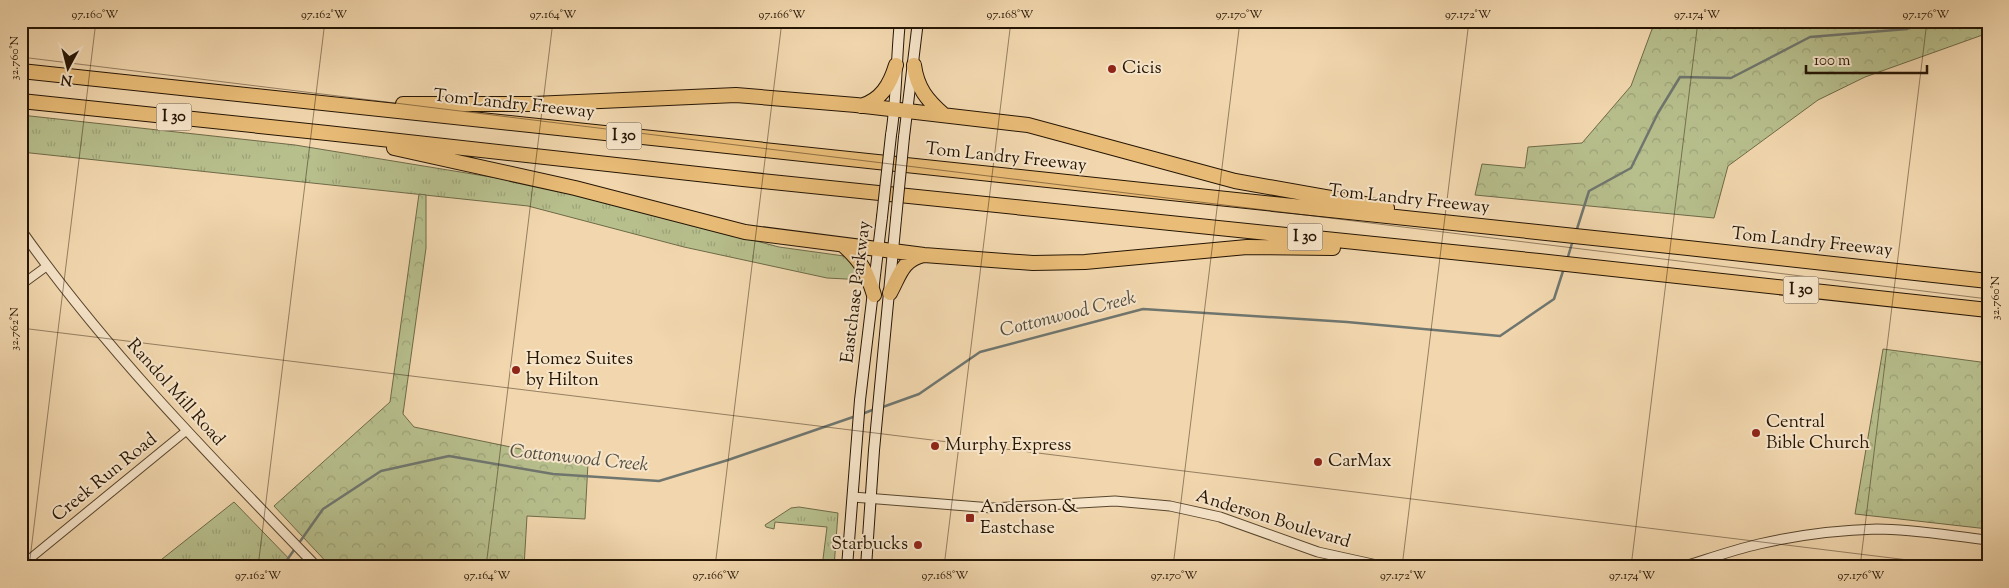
<svg xmlns="http://www.w3.org/2000/svg" width="2009" height="588" font-family="'Sorts Mill Goudy',serif">
<defs>
<pattern id="grass-tufts" width="24" height="20" patternUnits="userSpaceOnUse" patternTransform="scale(1.25)"><rect width="24" height="20" fill="#b7bf8d"/><path d="M3 7l-1-3M5 7V3M7 7l1-3M15 17l-1-3M17 17v-4M19 17l1-3" fill="none" stroke="#9da378"/></pattern>
<pattern id="forest-crowns" width="20" height="18" patternUnits="userSpaceOnUse" patternTransform="scale(1.25)"><rect width="20" height="18" fill="#b7bf8d"/><path d="M2 6a3 3 0 1 1 6 0M12 15a3 3 0 1 1 6 0" fill="none" stroke="#9da378"/></pattern>
</defs>
<rect width="100%" height="100%" fill="#f2d7ae"/>
<filter id="stains"><feTurbulence type="fractalNoise" baseFrequency=".004" numOctaves="4"/><feColorMatrix values="0 0 0 0 .2 0 0 0 0 .09 0 0 0 0 .02 0 0 0 .5 -.17"/></filter>
<radialGradient id="worn" r=".72"><stop offset=".6" stop-color="#630" stop-opacity="0"/><stop offset="1" stop-color="#630" stop-opacity=".3"/></radialGradient>
<path fill="url(#grass-tufts)" stroke="#6e6a48" d="M21,115L295,145L552,187L779,247L844,256L859,267L865,280L827,278L684,247L528,206L21,152Z
M234,502L297,567H152Z
M799,507L838,513L834,567H822L827,527L775,522L774,529L766,527L765,525L791,508Z"/>
<path fill="url(#forest-crowns)" stroke="#6e6a48" d="M1655,21H1988V33L1865,77L1818,100L1728,166L1714,218L1475,195L1482,164L1525,168L1528,147L1582,143L1631,86Z
M419,194L426,195V248L403,414L414,427L588,463L585,519L527,516L524,567H331L274,506L390,402Z
M1883,349L1988,363V529L1855,514Z"/>
<g fill="none" stroke-linecap="round" stroke-linejoin="round">
<path stroke="#6f766f" stroke-width="2.5" d="M1576,232L1589,191L1631,168L1658,113L1680,77L1731,78L1810,37L1907,29L1919,21
M1567,260L1573,240
M880,408L919,394L980,352L1143,309L1347,322L1500,336L1554,299L1564,268
M862,414L875,409
M282,567L323,509L381,471L449,456L553,474L659,481L728,460L856,416"/>
<g stroke="#58462e" stroke-width="10">
<path id="minor" d="M21,285L47,266
M21,566L186,431"/>
</g>
<g stroke="#58462e" stroke-width="11">
<path id="tertiary" d="M21,230C108,353 213,459 317,567
M853,497L992,508L1115,501L1170,506L1220,517L1318,552L1386,567
M1682,567C1708,559 1733,550 1759,544C1798,535 1838,530 1877,529C1914,529 1951,536 1988,540"/>
</g>
<g stroke="#251504" stroke-width="12">
<path id="secondary" d="M891,135C897,98 896,59 900,21
M904,137L918,21
M847,567L860,400L882,217
M866,567L874,450L896,219"/>
</g>
<g stroke="#251504" stroke-width="16">
<path id="motorway" d="M914,65C917,88 927,100 944,115
M21,71L1688,248L1988,281
M21,101L327,133L743,179L1539,261L1988,310
M403,104H533L736,95L856,105L1028,125L1235,181L1387,208
M861,106C881,100 890,85 896,65
M394,148L575,188L745,232L924,255L1033,263L1085,262L1247,247L1333,248
M843,245C861,261 867,272 874,295
M890,293C900,275 902,260 924,255"/>
</g>
<use href="#minor" stroke="#f7e5ca" stroke-width="8"/>
<use href="#tertiary" stroke="#f7e5ca" stroke-width="9"/>
<use href="#secondary" stroke="#f7e5ca" stroke-width="10"/>
<use href="#motorway" stroke="#e9bc77" stroke-width="14"/>
<g stroke="#251504" stroke-width="12" stroke-linecap="butt">
<path id="secondary-bridge" d="M882,217L891,135
M896,219L904,137"/>
</g>
<use href="#secondary-bridge" stroke="#f7e5ca" stroke-width="10"/>
</g>
<path fill="none" stroke="#251504" stroke-width="1" stroke-opacity="0.45" d="M1935,21L1988,28M21,57L1988,299M21,328L1965,567M29,567L96,21M258,567L325,21M486,567L553,21M715,567L782,21M944,567L1011,21M1173,567L1240,21M1402,567L1469,21M1631,567L1698,21M1860,567L1927,21"/>
<g fill="#8f2418" stroke="#f7e5ca" stroke-width="2">
<circle cx="1112" cy="69" r="5"/>
<circle cx="516" cy="370" r="5"/>
<circle cx="1756" cy="433" r="5"/>
<circle cx="935" cy="446" r="5"/>
<circle cx="1318" cy="462" r="5"/>
<rect x="965" y="513" width="10" height="10" rx="2.5"/>
<circle cx="918" cy="545" r="5"/>
</g>
<g text-anchor="middle" dominant-baseline="central" stroke-width="4" stroke-linejoin="round" paint-order="stroke">
<g fill="#f7e5ca" stroke="#64533f" stroke-width="1">
<rect x="156.5" y="103.5" width="35" height="27" rx="4"/>
<rect x="606.5" y="122.5" width="35" height="27" rx="4"/>
<rect x="1287.5" y="223.5" width="35" height="27" rx="4"/>
<rect x="1783.5" y="276.5" width="35" height="27" rx="4"/>
</g>
<g font-size="16" font-weight="bold" fill="#251504">
<text x="174" y="117">I 30</text>
<text x="624" y="136">I 30</text>
<text x="1305" y="237">I 30</text>
<text x="1801" y="290">I 30</text>
</g>
<g font-size="18" fill="#251504" stroke="#f7e5ca" text-anchor="start">
<text x="1122" y="69">Cicis</text>
<text x="526" y="360">Home2 Suites<tspan x="526" dy="21">by Hilton</tspan></text>
<text x="1766" y="423">Central<tspan x="1766" dy="21">Bible Church</tspan></text>
<text x="945" y="446">Murphy Express</text>
<text x="1328" y="462">CarMax</text>
<text x="980" y="508">Anderson &amp;<tspan x="980" dy="21">Eastchase</tspan></text>
<text x="908" y="545" text-anchor="end">Starbucks</text>
</g>
<g font-size="18" fill="#251504" stroke="#f7e5ca">
<text transform="translate(514 105) rotate(6)">Tom Landry Freeway</text>
<text transform="translate(1006 158) rotate(6)">Tom Landry Freeway</text>
<text transform="translate(1409 200) rotate(6)">Tom Landry Freeway</text>
<text transform="translate(1812 243) rotate(6)">Tom Landry Freeway</text>
<text transform="translate(857 292) rotate(-83)">Eastchase Parkway</text>
<text transform="translate(175 393) rotate(48)">Randol Mill Road</text>
<text transform="translate(105 478) rotate(-39)">Creek Run Road</text>
<text transform="translate(1273 520) rotate(17)">Anderson Boulevard</text>
</g>
<g font-size="19" font-style="italic" fill="#504d42" stroke="#f7e5ca">
<text transform="translate(1068 315) rotate(-14)">Cottonwood Creek</text>
<text transform="translate(579 459) rotate(6)">Cottonwood Creek</text>
</g>
</g>
<rect width="2009" height="588" fill="none" stroke="#f2d7ae" stroke-width="55"/>
<g transform="translate(68 68) rotate(187)" stroke="#f7e5ca" stroke-width="4" paint-order="stroke">
<path d="M0-4L9 19L0 12L-9 19Z" fill="#251504"/>
<text y="-8" font-size="14" font-weight="bold" text-anchor="middle" fill="#251504">N</text>
</g>
<path d="M1806 65v8h121v-8" fill="none" stroke="#251504" stroke-width="2.5"/>
<text x="1814" y="65" font-size="15" fill="#251504" stroke="#f7e5ca" stroke-width="4" paint-order="stroke">100 m</text>
<rect x="28" y="28" width="1954" height="532" fill="none" stroke="#251504" stroke-width="2"/>
<g font-size="12" text-anchor="middle" fill="#251504">
<text x="95" y="18">97.160°W</text>
<text x="324" y="18">97.162°W</text>
<text x="553" y="18">97.164°W</text>
<text x="782" y="18">97.166°W</text>
<text x="1010" y="18">97.168°W</text>
<text x="1239" y="18">97.170°W</text>
<text x="1468" y="18">97.172°W</text>
<text x="1697" y="18">97.174°W</text>
<text x="1926" y="18">97.176°W</text>
<text transform="translate(14 58) rotate(-90)" y="4">32.760°N</text>
<text transform="translate(1995 298) rotate(-90)" y="4">32.760°N</text>
<text transform="translate(14 329) rotate(-90)" y="4">32.762°N</text>
<text x="258" y="579">97.162°W</text>
<text x="487" y="579">97.164°W</text>
<text x="716" y="579">97.166°W</text>
<text x="945" y="579">97.168°W</text>
<text x="1174" y="579">97.170°W</text>
<text x="1403" y="579">97.172°W</text>
<text x="1632" y="579">97.174°W</text>
<text x="1861" y="579">97.176°W</text>
</g>
<rect width="100%" height="100%" filter="url(#stains)"/>
<rect width="100%" height="100%" fill="url(#worn)"/>
</svg>
